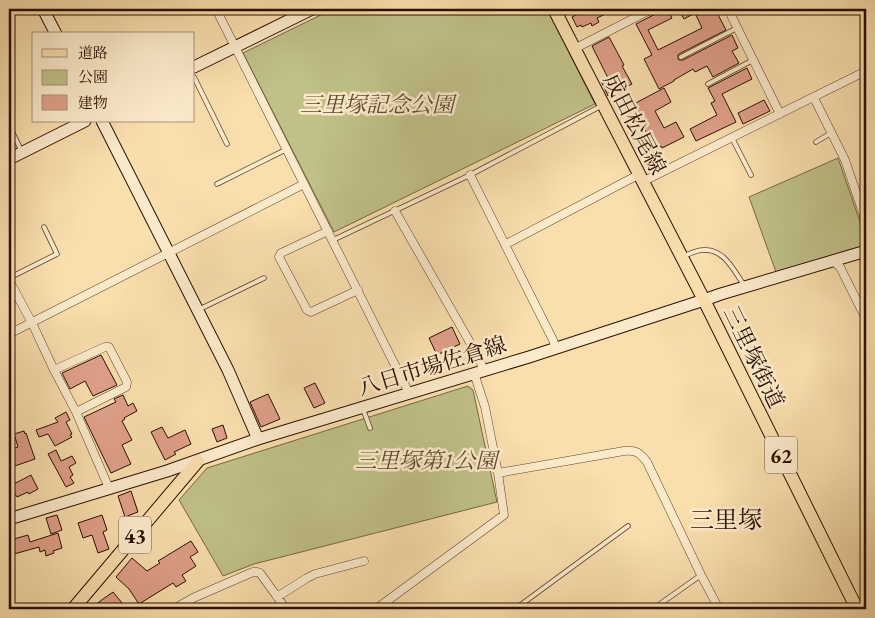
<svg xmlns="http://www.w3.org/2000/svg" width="875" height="618" font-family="'EB Garamond','Noto Serif JP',serif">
<rect width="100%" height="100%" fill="#f9deae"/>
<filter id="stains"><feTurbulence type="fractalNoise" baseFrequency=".004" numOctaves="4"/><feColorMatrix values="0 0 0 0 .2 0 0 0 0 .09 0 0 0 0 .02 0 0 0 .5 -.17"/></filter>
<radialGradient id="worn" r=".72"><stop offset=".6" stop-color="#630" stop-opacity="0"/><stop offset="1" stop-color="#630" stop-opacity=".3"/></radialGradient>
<path fill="#c0c088" stroke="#766744" d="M333,9H547L595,104L334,232L243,53Z
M838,158L866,239V245L776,272L749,197Z
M468,386L473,390L497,502L254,564L223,576L179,500L207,468Z"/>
<path fill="#dfa089" stroke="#2b0e00" d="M588,9H616L597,18L599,22L592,26L591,23L582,27L581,25L577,27L572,17Z
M665,9H667L672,18L648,30L658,50L702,28L695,13L684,19L680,12L687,9H715L726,30L679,54L678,55V58L679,60H683L732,35L738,48L732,51L739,63L713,77L707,66L695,72L693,69L674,80V81L659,89L644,59L652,55L636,24Z
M609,37L624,65L622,66L632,84L608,96L601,81L608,78L592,46Z
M747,68L752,79L722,94L736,122L696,141L690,129L717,115L711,103L715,101L708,88Z
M664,88L671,102L655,111L664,128L676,122L684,137L662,148L661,146L652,151L646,141L650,139L643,126H644L632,105Z
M764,100L770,111L743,124L738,113Z
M452,327L460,344L437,355L429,338Z
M101,355L117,385L93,396L85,381L70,389L62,373Z
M315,383L325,403L314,408L304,388Z
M268,394L280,419L261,427L250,402Z
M123,395L128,406L133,403L137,411L124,418L125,419L122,421L132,440L122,445L131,464L111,473L84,417L116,402L114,399Z
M66,412L70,420L66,422L72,434L70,435L72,437L55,446L48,434L39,437L36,430L58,422L55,418Z
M223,425L227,438L217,442L212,429Z
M162,427L168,438L185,430L191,444L174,452L176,454L165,460L151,432Z
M24,431L25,434L26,433L35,459L9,468V450L18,447L14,434Z
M56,450L61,461L72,456L76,463L69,467L73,475L70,477L74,483L66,487L48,454Z
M31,475L38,489L29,494L28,492L17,497L10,486Z
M131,491L138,512L125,517L118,496Z
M57,515L62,530L51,534L46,518Z
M102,515L107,530L103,532L109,549L98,553L92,535L83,538L78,523Z
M58,533L62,548L53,551L54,553L46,556L45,550L40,552L39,547L14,554L10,540L28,535L30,542Z
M191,541L198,552L190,557L196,566L182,575L186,581L176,587L173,583L139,604L129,589L116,577L132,558L147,571L160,563L158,561Z
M113,592L127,609H90L103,599Z"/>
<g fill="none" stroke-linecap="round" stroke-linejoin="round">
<g stroke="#5e422c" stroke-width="5.5">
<path id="lane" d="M681,57L737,28
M194,77L227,144
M708,84L753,60
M9,125L21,150
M732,138L751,175
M816,142L831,133
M217,184L287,149
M333,240L470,175L601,106
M684,256C689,254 697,250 703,250C724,248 734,271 744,285
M9,278L57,254L44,227
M200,309L264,278
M363,409L370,428
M515,609L628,526
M653,609L701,575"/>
</g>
<g stroke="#5e422c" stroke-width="9">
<path id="street" d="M216,9L409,393
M728,9L780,114
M574,49L652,9
M814,98L845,160L866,222
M470,175L553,340L556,349
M642,182L866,71
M395,211L480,360L483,370
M328,231L281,253L279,257L307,310L311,312L358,290
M506,244L638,175
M833,261L840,267L866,319
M9,280L32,323L54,370L76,412L109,488
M9,334L304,184
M54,370L105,347H109L127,382L126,387L76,412
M498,473L624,451C636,450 639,452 647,462L701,575L719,609
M277,597L307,578L315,574L364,561
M174,609L193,598L253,572H257L260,573L286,609
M376,609L504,515L498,473L485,407L474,373"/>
</g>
<g stroke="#2b0e00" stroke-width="13">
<path id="secondary" d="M43,9L56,34
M194,67L312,9
M102,121L228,370L258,439
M9,159L85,121
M9,519L167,471L258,439L529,357L704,300L721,294L866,251"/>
</g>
<g stroke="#2b0e00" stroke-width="14">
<path id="primary" d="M554,9L704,300L857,609
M73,609L198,461"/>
</g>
<use href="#lane" stroke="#fbeaca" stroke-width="4"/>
<use href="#street" stroke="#fbeaca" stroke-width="8"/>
<use href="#secondary" stroke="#fbeaca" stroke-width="11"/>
<use href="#primary" stroke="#f9deae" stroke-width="12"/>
</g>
<g text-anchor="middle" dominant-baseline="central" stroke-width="5" stroke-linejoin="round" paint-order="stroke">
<g fill="#fbeaca" stroke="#69503d" stroke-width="1">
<rect x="765" y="436.5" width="32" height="37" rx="4"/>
<rect x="119" y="516.5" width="32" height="37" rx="4"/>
</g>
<g font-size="21" font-weight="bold" fill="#2b0e00">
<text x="781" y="455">62</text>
<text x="135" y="535">43</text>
</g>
<g font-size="22" font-style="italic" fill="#5f4c30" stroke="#fbeaca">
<text x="377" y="104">三里塚記念公園</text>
<text x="426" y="460">三里塚第1公園</text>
</g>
<g font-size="22" fill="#2b0e00" stroke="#fbeaca">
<text transform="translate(635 124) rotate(63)">成田松尾線</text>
<text transform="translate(754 357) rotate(64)">三里塚街道</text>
<text transform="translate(432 366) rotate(-17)">八日市場佐倉線</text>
</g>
<g font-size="24" fill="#2b0e00" stroke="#fbeaca">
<text x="726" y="519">三里塚</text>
</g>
</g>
<rect width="875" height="618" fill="none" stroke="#f9deae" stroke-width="30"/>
<rect x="10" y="10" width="855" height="598" fill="none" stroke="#2b0e00" stroke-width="2.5"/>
<rect x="15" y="15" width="845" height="588" fill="none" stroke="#2b0e00"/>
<rect x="32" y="32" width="162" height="90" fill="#fbeaca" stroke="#a89279"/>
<rect x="42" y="49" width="25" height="8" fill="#f9deae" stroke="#a89279"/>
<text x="78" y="58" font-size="15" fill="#2b0e00">道路</text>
<rect x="42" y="70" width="25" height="15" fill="#c0c088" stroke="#a89279"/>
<text x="78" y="82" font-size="15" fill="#2b0e00">公園</text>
<rect x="42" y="95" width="25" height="15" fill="#dfa089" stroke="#a89279"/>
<text x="78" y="108" font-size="15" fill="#2b0e00">建物</text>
<rect width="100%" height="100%" filter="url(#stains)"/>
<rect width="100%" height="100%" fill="url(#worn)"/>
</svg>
